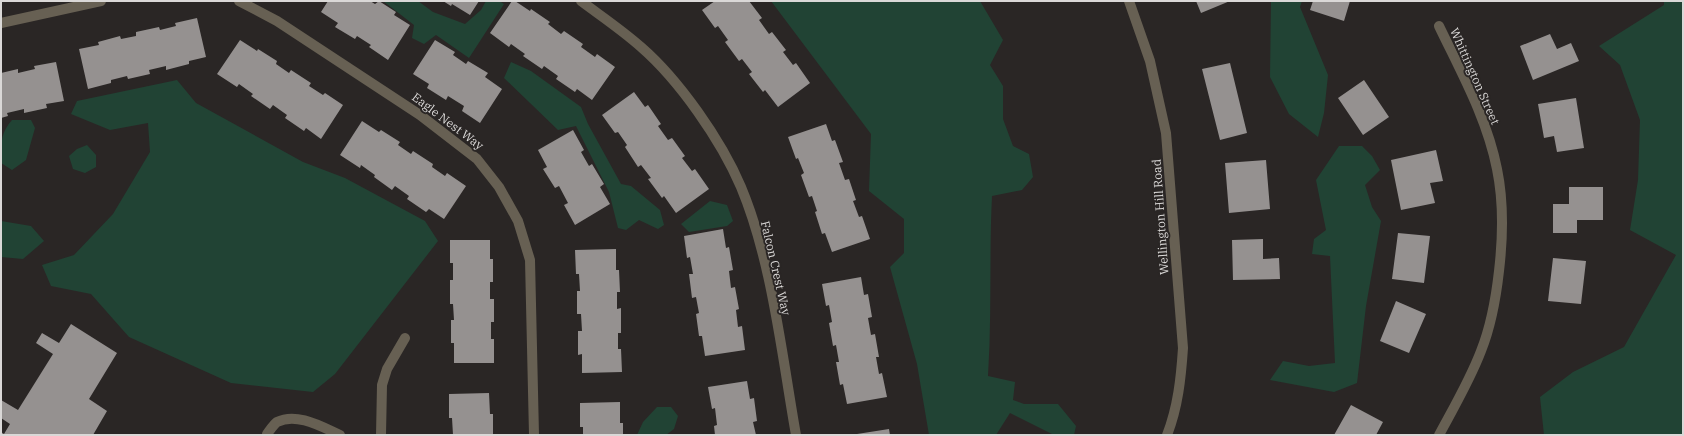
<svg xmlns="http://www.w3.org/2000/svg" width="1684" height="436" font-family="'IBM Plex Serif',serif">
<rect width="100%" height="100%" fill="#2a2625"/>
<path fill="#214334" d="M383,1H418L433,12L465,24L481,10L486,1H499L504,4L469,58L436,35L424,44L412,38L414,25Z
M771,1H980L1003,40L990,65L1003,86V119L1013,146L1029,154L1033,177L1022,190L992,196C989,256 992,316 988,376L1015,382L1013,400L1024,404H1058L1076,426L1074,435H1054L1010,413L996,435H929L917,364L890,267L904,253V219L869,191L871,134Z
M1271,1H1302L1300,7L1328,75L1324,113L1318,137L1289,114L1270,77Z
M1664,1H1683V435H1544L1540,397L1573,372L1624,347L1676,255L1630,230L1638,180L1640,120L1620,65L1599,46L1664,5Z
M511,62L531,71L581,107L588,124L621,184L631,186L660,210L664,225L658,229L639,220L626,230L618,228L609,192L576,126L558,130L504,78Z
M177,80L196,103L303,162L345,178L425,221L438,241L335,374L313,392L231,383L129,337L91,294L51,286L42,265L74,255L113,214L150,152L148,123L110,130L71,114L77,101Z
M12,120H31L35,128L26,160L12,170L1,163C1,143 0,134 12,120Z
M87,145L96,155V167L85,173L73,169L69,156L77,149Z
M1339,146H1362L1372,156L1380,170L1365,185L1372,207L1381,221L1366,306L1357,383L1334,392L1270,380L1283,361L1309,366L1335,363L1330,256L1312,254L1314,239L1326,230L1316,180Z
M710,201L727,205L733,221L727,226L689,232L681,224Z
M1,221L31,226L44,241L23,259L1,257Z
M657,407H671L678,416L674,429L666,435H637L643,422Z"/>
<path fill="#959190" d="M328,1H370L375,4L379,1L396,12L394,15L410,25L388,60L369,47L371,45L357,36L355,39L335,27L338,23L321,12Z
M443,1H479L470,15L452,4L451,6Z
M512,1H515L530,11L531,9L550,22L548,24L561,34L564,31L583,44L581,47L595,57L597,54L615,67L592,100L577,89L575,92L556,79L558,76L544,66L542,69L523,56L525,54L511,44L509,47L490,33Z
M715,1H749L762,18L759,20L769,34L772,32L786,50L783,52L793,65L796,63L810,83L778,107L765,90L763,92L749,74L752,72L742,59L739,61L725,42L728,40L718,26L715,28L702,10Z
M1196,1H1230L1201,13Z
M1313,1H1350L1344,21L1310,10Z
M197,18L206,57L189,61V64L166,70V66L149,70L150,74L128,79L127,76L111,80V83L88,89L79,49L99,45L98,42L120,36L121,39L136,36V32L159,27L160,30L176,26L175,23Z
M1550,34L1557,49L1571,43L1579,61L1533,80L1520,46Z
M240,40L257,51L258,49L277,61L276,64L289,73L291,70L311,83L309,86L323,95L325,93L343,105L321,139L306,128L304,131L285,118L287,115L273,105L270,109L251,96L253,94L239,84L237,87L217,74Z
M435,40L455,52L453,55L466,64L468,61L488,73L485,77L502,89L480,123L462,111L464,106L448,96L446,100L427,88L429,84L413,74Z
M56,62L64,101L46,104L47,108L24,113V109L7,113L8,116L1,118V73L18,69V73L35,69L34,66Z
M1230,63L1247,133L1220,140L1202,69Z
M1364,80L1389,117L1363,135L1338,98Z
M634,92L645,107L648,105L661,124L658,126L668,140L672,138L685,156L682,158L692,171L695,169L709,189L676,213L664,196L662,198L648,179L651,178L641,165L638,167L625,147L627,145L618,132L615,133L602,115Z
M1576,98L1584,148L1557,152L1554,136L1544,138L1538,104Z
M362,121L379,132L381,130L400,142L398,145L411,154L413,151L433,164L432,167L445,176L447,173L466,186L444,219L429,209L426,212L407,199L409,196L395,186L392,190L374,177L375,175L361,165L360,168L340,155Z
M826,124L832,141L835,140L843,162L839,163L845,180L849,179L856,200L853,201L859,217L862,216L870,239L832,252L825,233L822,234L815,212L817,211L812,196L809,197L801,175L804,173L798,158L796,159L788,137Z
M573,130L584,150L581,152L589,166L592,164L604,184L600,187L610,204L575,225L564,205L568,203L559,186L555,188L543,169L547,167L538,150Z
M1436,150L1443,181L1430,183L1435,203L1401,210L1391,160Z
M1266,160L1270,209L1229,213L1225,163Z
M1569,187H1603V220H1577V233H1553V204H1569Z
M723,229L726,248L729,247L733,270L729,271L731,288L735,287L739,309L736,310L738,327L742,326L745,350L705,356L702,336H699L696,314L699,313L696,297L692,298L689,274H693L690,257L687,258L684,236Z
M1398,233L1430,236L1424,283L1392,279Z
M1263,239V259L1279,258L1280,279L1233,280L1232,240Z
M450,240H490V259H493V282H490V299H494V322H491V339H494V363H454V343H451V320H454L453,304H450V280H453V263H450Z
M616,249V270H619L620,292H617V309L621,308V333H618V349H621L622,372L582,373V354L578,355V331H582L581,314H577V291H580L579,274H576L575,250Z
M1553,258L1586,261L1581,304L1548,301Z
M861,277L864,295L868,294L872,317L868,318L871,335L875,334L879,357H876L879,374L882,373L887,397L847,404L843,384L840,385L836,362H839L836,345L833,346L829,323L832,322L829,305L826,306L822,284Z
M1396,301L1426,314L1409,353L1380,341Z
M71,324L117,353L89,399L107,411L93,435H1V432L4,434L10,424L1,418V400L18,410L53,354L36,343L42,333L59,343Z
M747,381L750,399L754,398L757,421L753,422L756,435H715L714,426L717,425L715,408L712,409L708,387Z
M489,393L490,414H493V435H453L452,418H449V394Z
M620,402V423H623V435H583V427H580V403Z
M1351,405L1383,422L1376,435H1334Z
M889,429L890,435H857V434Z"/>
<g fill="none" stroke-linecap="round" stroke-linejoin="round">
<path stroke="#676053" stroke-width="10" d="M239,1L277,21L420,115L477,159L499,187L518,221L530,260L534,435
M581,1C601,16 622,30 641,47C679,80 721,140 741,187C772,261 782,356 796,435
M1129,1L1150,61L1166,133L1183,348C1181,378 1178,407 1167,435
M1,23L101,1
M1439,26C1461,72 1487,118 1497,169C1504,203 1503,237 1499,271C1496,298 1491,326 1481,351C1470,380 1454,407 1439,435
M267,434C270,430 274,424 277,422C297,412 322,427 340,435
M381,435L382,385L387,369L405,338"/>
</g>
<g text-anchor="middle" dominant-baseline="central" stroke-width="4" stroke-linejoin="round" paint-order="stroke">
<g font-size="12" fill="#dad8d7" stroke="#2a2625">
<text transform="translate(1475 76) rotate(66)">Whittington Street</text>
<text transform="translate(448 121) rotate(37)">Eagle Nest Way</text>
<text transform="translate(1160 217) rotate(-94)">Wellington Hill Road</text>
<text transform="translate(776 268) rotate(77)">Falcon Crest Way</text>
</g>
</g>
<rect width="1684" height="436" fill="none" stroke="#dad8d7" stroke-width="4"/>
</svg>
